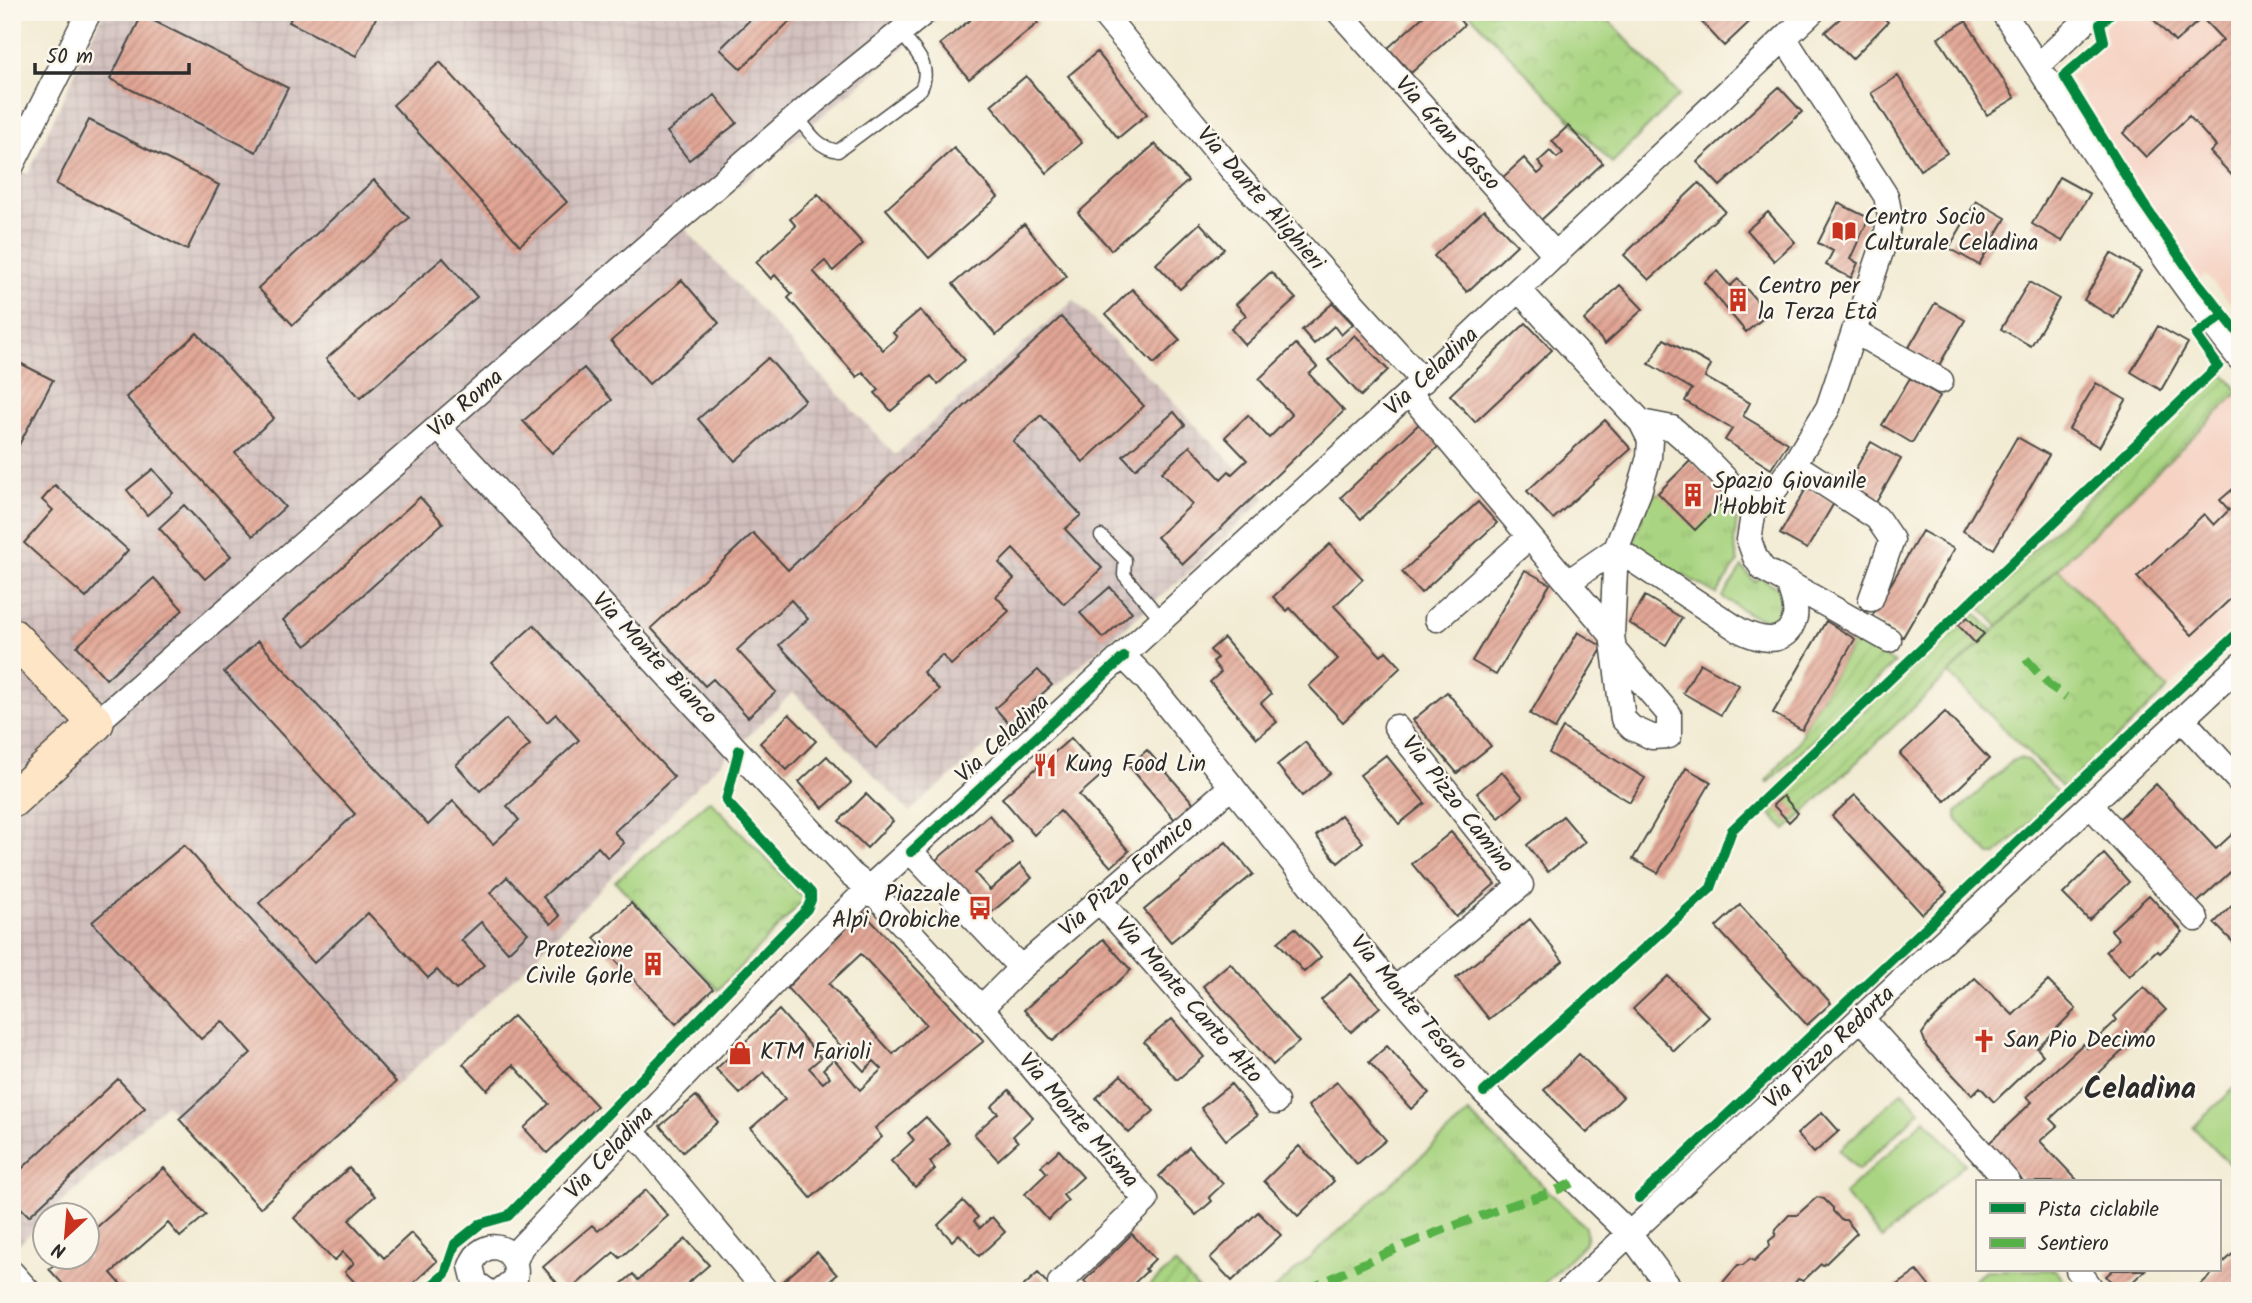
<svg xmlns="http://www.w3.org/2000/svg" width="2252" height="1303" font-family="Kalam,sans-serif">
<defs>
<pattern id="industrial-grid" width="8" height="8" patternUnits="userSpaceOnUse" patternTransform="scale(1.75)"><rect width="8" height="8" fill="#d1bfbd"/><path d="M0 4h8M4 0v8" fill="none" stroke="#b4a4a3"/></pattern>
<pattern id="grass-tufts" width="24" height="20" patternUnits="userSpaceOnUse" patternTransform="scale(1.75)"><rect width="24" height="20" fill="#a9d481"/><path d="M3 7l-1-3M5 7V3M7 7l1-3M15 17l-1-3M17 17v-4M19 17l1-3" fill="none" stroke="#92b670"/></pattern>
<pattern id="park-crowns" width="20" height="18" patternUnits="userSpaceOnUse" patternTransform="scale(1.75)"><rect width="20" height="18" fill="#a9d481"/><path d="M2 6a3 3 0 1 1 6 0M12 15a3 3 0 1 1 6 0" fill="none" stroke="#92b670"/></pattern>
<pattern id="garden-furrows" width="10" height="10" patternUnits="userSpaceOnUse" patternTransform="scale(1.75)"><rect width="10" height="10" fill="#a9d481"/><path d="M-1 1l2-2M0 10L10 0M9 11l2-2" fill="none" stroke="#92b670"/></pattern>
<pattern id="building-hatch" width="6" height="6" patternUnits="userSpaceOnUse" patternTransform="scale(1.75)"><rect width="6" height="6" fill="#e2a695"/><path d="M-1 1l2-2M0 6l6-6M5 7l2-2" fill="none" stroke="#b7877a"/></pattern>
</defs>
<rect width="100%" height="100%" fill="#fbf7ec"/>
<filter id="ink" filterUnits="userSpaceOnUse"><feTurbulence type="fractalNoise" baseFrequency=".0143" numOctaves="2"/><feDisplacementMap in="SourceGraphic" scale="14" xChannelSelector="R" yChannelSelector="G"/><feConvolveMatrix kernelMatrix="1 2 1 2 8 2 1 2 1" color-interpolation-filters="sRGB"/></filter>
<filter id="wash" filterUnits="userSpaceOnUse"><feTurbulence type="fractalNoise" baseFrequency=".00686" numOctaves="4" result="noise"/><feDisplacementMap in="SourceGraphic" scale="28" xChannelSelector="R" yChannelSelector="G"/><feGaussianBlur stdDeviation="1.57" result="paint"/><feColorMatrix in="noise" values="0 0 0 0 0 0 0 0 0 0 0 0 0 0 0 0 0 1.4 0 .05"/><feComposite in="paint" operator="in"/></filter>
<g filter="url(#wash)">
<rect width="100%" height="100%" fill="#f2ebd3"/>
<path fill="#f5d2c2" d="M2133,12H2240V328L2229,315L2235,308L2206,275L2200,279L2148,202L2070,76L2107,42L2103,29L2115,18H2127Z
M2239,392L2240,624L2168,689L2058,568Z"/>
<path fill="url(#industrial-grid)" d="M103,12H946L686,230L895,455L1074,300L1266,498L1186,575L909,812L793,692L701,782L522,971L261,1207L166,1104L49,1215L46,1216L45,1219L12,1251V166L28,174Z"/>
<path fill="url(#grass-tufts)" stroke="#6a8056" stroke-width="2" d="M1658,493L1728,497L1738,509L1734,543L1738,562L1716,594L1683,575H1674L1638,553L1634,545L1635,536L1650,498Z
M1742,567L1755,582L1760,577L1784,592C1782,642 1745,611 1722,597Z
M2019,758L2027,760L2058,792L2057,797L1996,855H1990L1957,820V812L2012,761Z
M1469,1113L1585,1227L1587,1236L1584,1244L1537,1291H1273Z"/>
<path fill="url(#park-crowns)" stroke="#6a8056" stroke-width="2" d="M1468,12H1601L1679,95L1612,163Z
M2058,568L2168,689L2064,789L1949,674Z
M710,800L805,899L718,990L615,881Z"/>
<path fill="url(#garden-furrows)" stroke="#6a8056" stroke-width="2" d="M2221,370L2239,392L1998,626L1977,604Z
M1971,609L1993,631L1786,830L1763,807Z
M1855,639L1895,663L1768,783L1766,781L1798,742L1802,735V730Z
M1175,1264L1200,1291H1143Z"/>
<path fill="#a9d481" stroke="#6a8056" stroke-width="2" d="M2240,1083V1155L2230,1165L2193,1127Z
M1902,1092L1920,1111L1858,1170L1839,1150Z
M1925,1119L1965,1164L1882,1239L1844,1194Z
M1987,1270H2056L2071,1291H1958Z"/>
<g id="blocks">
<path fill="url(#building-hatch)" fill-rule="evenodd" d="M294,12H379L356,56L289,22Z
M758,12H799L741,69L720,49Z
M980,12H1029L1038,23L969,79L940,44Z
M1428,12H1453L1464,25L1411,73L1388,48Z
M1702,12H1760L1724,46L1697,17Z
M1847,12H1878L1888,22L1852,59L1825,32Z
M2156,12H2240V90L2233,97L2240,104V184L2210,152L2216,146L2189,116L2146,157L2123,133L2223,40L2202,18L2175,42L2151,17Z
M142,15L288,88L256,152L110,79Z
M1966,21L2015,98L1987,115L1938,38Z
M1097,52L1147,114L1118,138L1068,76Z
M440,62L567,202L520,245L393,105Z
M1026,76L1082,143L1047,173L991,105Z
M1898,76L1947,153L1920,170L1871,93Z
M1779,87L1802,112L1720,186L1697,162Z
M715,95L737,123L689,160L667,132Z
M89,120L219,185L187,250L56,184Z
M1568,126L1603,163L1540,221L1501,179L1524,158L1538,174L1544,169L1538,162L1550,151L1557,158L1563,153L1552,141Z
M1155,144L1188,181L1111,250L1078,213Z
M954,148L998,197L929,258L886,209Z
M2059,177L2090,194L2062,241L2032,224Z
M374,180L409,218L293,325L258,288Z
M1699,183L1725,211L1649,280L1624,255Z
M818,194L863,244L833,271L825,261L813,271L883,350L897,337L893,333L920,310L965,360L938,384L931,376L891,411L875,393L879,390L863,372L857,377L788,298L792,294L775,275L771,279L756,262L796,226L790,219Z
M1976,201L2006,218L1979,265L1949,248Z
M1838,203L1869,218L1850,259L1858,263L1851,278L1826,265L1833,251L1818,243Z
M1484,210L1517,245L1467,292L1434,256Z
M1768,212L1795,242L1774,261L1747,230Z
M1200,223L1224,249L1180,289L1156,264Z
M1024,224L1067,276L996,335L953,284Z
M2111,253L2141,271L2114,318L2084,300Z
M443,258L477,297L360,398L326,359Z
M1717,271L1730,286L1738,279L1768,314L1746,332L1704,282Z
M1271,272L1296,299L1245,345L1231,329L1246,315L1236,304Z
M682,280L719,323L649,384L611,341Z
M2029,282L2059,299L2031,346L2001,329Z
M1620,285L1643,309L1605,344L1584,320Z
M1132,289L1180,340L1154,364L1106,314Z
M1333,303L1353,324L1341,335L1334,326L1314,344L1302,330Z
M1935,303L1965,320L1938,367L1908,349Z
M1061,317L1144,406L1083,462L1041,415L1013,441L1081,515L1065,529L1102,568L1064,604L1013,549L999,563L1014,579L996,596L1009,611L951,665L942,655L923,672L939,690L876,748L779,645L808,619L791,600L737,650L776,692L748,717L713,679L705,686L651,628L753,533L788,570Z
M1526,323L1552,350L1475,422L1450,395Z
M2158,326L2188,343L2161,390L2131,372Z
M197,333L274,418L235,453L285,507L253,536L126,397Z
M1355,335L1388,370L1361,396L1328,360Z
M1664,339L1711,365L1705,377L1750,403L1743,416L1788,443L1771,469L1725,440L1732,429L1685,401L1692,389L1649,364Z
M1296,344L1317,367L1309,374L1344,411L1183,564L1157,537L1192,504L1162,472L1190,446L1221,479L1229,471L1232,474L1247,460L1225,437L1248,415L1269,438L1292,415L1259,379Z
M768,358L805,400L735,461L698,419Z
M12,359L53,380L12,458Z
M584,368L612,400L552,453L523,421Z
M1910,378L1940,396L1912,443L1882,425Z
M2096,383L2126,400L2099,447L2069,429Z
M1174,412L1185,425L1135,469L1123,456Z
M1605,420L1631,449L1553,519L1527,491Z
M1420,423L1440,445L1361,519L1341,497Z
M2017,437L2049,455L1994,549L1963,531Z
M1871,442L1901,459L1874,506L1844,489Z
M1691,460L1728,497L1695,530L1658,493Z
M153,469L173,493L147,515L127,490Z
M55,485L128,550L86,598L24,543L53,510L42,500Z
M1807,487L1834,503L1807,549L1780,534Z
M2240,487V590L2192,635L2137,577L2204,514L2214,525L2229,510L2220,500L2233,489Z
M420,497L443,523L306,646L283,620Z
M1478,502L1497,523L1421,593L1402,572Z
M184,505L231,556L205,579L159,528Z
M1922,531L1954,549L1903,637L1871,618Z
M1330,544L1363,579L1334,606L1381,656L1386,651L1401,667L1343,722L1309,686L1338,659L1290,608L1287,611L1273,597Z
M1525,570L1550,584L1496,675L1472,661Z
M154,578L183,610L106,679L77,646Z
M1110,587L1132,612L1103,638L1080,613Z
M1645,596L1682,618L1666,645L1629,623Z
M1967,617L1984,634L1975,643L1958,625Z
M1826,621L1855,639L1802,730L1773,713Z
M534,625L674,777L614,832L624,843L608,858L598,847L543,897L560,916L551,924L507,877L490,893L528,933L508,952L481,922L461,940L484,965L456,990L437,970L428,978L368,913L314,963L259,903L355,814L224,672L258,641L428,825L453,801L493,844L519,820L507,806L579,740L556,714L547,722L492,663Z
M1578,632L1603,647L1555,729L1530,714Z
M1224,638L1271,694L1261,703L1277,722L1257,738L1210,682L1221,672L1213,662L1217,658L1210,650Z
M1700,663L1739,685L1721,715L1683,693Z
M1038,670L1052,685L1009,724L995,708Z
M1447,692L1491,746L1457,773L1413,720Z
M1945,712L1989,759L1945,801L1900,754Z
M789,714L816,741L787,770L760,743Z
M506,719L530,745L480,791L456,765Z
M1563,728L1645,778L1630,802L1549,753Z
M1071,738L1103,774L1079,795L1129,851L1111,867L1060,811L1034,835L1002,798Z
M1305,742L1330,773L1302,796L1277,765Z
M1147,750L1194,804L1176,821L1129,766Z
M1386,755L1425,803L1399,824L1360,775Z
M827,756L851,783L823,808L799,782Z
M1686,768L1711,782L1658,873L1633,859Z
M1502,772L1523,797L1499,818L1477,793Z
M2156,784L2216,849L2240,827V863L2197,903L2119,819Z
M866,794L893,821L867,848L839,821Z
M1855,795L1947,892L1922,914L1832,816Z
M1783,796L1798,813L1789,822L1773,805Z
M989,815L1012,842L975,873L990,890L1020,864L1032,878L986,917L936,860Z
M1341,815L1363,842L1338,863L1316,836Z
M1563,816L1585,842L1548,872L1527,845Z
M1451,832L1495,884L1456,917L1412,864Z
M1226,842L1253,874L1171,942L1144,910Z
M184,845L396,1082L260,1208L179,1119L251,1053L222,1021L201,1039L92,922Z
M2104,854L2129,882L2089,920L2063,894Z
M2149,895L2183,932L2160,953L2157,950L2129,976L2106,951L2119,939L2111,930Z
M2240,898V949L2214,923Z
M631,903L713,989L676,1024L594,938Z
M1740,905L1831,1003L1807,1025L1716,927Z
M862,911L984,1041L875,1128L882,1137L811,1198L751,1128L785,1099L764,1072L740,1094L716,1069L779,1010L821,1058L809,1068L823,1083L830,1077L823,1069L834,1059L860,1090L882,1069L874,1061L864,1071L787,988ZM861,954L926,1024L893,1054L829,984Z
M1530,919L1563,961L1489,1019L1456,978Z
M1295,928L1321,957L1304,972L1278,942Z
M1103,939L1131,970L1053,1041L1024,1010Z
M1230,963L1299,1042L1273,1065L1203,986Z
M1351,974L1380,1007L1351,1032L1321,1000Z
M1668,976L1709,1017L1674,1051L1633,1009Z
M1975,978L2013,1015L2048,981L2076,1009L2037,1048L2043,1055L1994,1102L1980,1087L1972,1095L1927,1047L1922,1034L1929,1024Z
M2144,987L2166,1010L2050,1119L2057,1126L2040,1141L2079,1182H2024L1988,1144L2032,1102L2026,1097L2083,1044L2087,1048L2117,1020L2114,1016Z
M513,1016L597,1106L547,1153L524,1128L549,1104L513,1065L487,1090L463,1064Z
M1172,1019L1204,1057L1177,1080L1144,1042Z
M1387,1046L1429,1093L1411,1109L1369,1062Z
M1579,1054L1623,1097L1587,1133L1544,1090Z
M1121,1075L1154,1111L1129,1133L1096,1098Z
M118,1079L145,1108L29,1216L12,1199V1178Z
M1337,1082L1386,1140L1357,1164L1308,1106Z
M1231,1084L1257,1116L1226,1140L1201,1108Z
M1009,1090L1033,1117L1013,1136L1018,1142L998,1160L974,1134L998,1113L991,1107Z
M696,1096L718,1122L683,1152L660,1126Z
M1822,1112L1839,1131L1814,1153L1797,1134Z
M926,1117L950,1143L930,1162L935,1169L915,1187L891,1161L914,1140L908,1133Z
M1299,1146L1334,1181L1298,1216L1264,1181Z
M1189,1147L1223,1184L1209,1197L1212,1201L1196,1215L1159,1176Z
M1059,1150L1083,1177L1063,1195L1068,1201L1048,1220L1025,1194L1047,1173L1041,1166Z
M164,1168L206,1215L180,1237L168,1223L111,1273L127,1291H69L49,1269L62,1258H88V1235Z
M349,1168L375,1196L349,1220L384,1258L411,1233L437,1261L405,1291H363L345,1272L354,1263L343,1252L334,1261L294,1218Z
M646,1190L668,1216L620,1258L614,1252L569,1291H564L543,1267L592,1225L598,1231Z
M1817,1197L1824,1199L1833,1208V1211L1841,1220H1846L1857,1233L1824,1265L1821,1264L1803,1281L1798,1279L1788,1291H1715L1738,1265H1743L1750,1259L1754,1261L1770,1246L1769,1241L1775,1236L1776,1229L1789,1215H1797Z
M963,1201L978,1217L974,1221L980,1228L992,1217L1005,1232L979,1256L959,1234L952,1241L938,1225Z
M1258,1212L1281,1235L1232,1281L1210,1258Z
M1132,1234L1155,1259L1145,1269L1147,1271L1126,1291H1093L1084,1281Z
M686,1239L709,1265L679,1291H613L633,1274L638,1280Z
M2240,1247V1291H2194L2216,1270H2219V1267Z
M817,1252L837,1275L818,1291H787L781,1283Z
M2113,1270H2145L2123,1291H2119L2106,1276Z
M1917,1271L1929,1286L1923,1291H1889Z
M1038,1273L1054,1291H1018Z"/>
</g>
</g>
<g filter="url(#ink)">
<use href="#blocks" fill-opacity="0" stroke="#494844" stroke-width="2"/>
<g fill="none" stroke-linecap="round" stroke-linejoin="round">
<g stroke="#494844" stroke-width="15">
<path id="lane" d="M797,116C809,132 817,147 838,151L921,89C933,65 914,50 900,32
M1101,536L1125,560L1124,575L1162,620"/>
</g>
<g stroke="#494844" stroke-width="27">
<path id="street" d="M1102,12L1233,171L1423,381
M1339,12L1556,255
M2003,12C2079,130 2153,249 2240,359
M2038,66L2095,12
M12,165L89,12
M1519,290L1641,422L1672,428L1695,448L1747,501L1753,515L1749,540L1755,557L1763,569L1788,583C1791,593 1797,606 1795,617C1787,648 1759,640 1739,630L1616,549
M1854,331L1941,381
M1409,393L1612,635
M439,428L851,874L869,888L981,1008L1021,968L1232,786
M1794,464L1877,518L1892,540L1871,599
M1747,501L1759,504L1767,500L1794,464L1828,408L1886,237L1890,216L1886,196L1785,39
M1568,582L1616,549
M1788,583L1889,640
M1437,619L1529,537
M1614,650L1669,714V736L1652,737L1632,728L1623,719L1612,635L1616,549L1639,492L1649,457L1650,440L1641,422
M1124,657L1147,680L1394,990L1484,1092L1630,1234L1672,1291
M2183,720L2240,782
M96,723L815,101L925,12
M2091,806L2196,919
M911,852L1021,968
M1099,900L1276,1102
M1394,990L1521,885L1396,727
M981,1008L1146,1200L1060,1283L1065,1291
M1862,1019L2008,1182
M629,1132L646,1146L766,1291
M515,1261L521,1247L776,980L869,888L1409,393L1812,12
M2078,1270L2093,1291
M12,1273L28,1291
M487,1291L475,1282L471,1266C482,1234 522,1246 515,1279L500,1291
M1568,1291L2240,665"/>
</g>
<g stroke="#494844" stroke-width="38">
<path id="secondary" d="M12,636L96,723L12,800"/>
</g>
<use href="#lane" stroke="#fff" stroke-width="12"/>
<use href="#street" stroke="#fff" stroke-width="24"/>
<use href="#secondary" stroke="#fde5c5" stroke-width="35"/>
<path stroke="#56b246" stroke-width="9" stroke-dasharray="18 9" stroke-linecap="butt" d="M2026,659L2049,685L2066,697
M1306,1291C1367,1260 1431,1233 1495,1211C1524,1200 1548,1196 1576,1181"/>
<g stroke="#fbf7ec" stroke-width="15">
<path id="cycleway" d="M2112,12L2100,24L2104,41L2064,76L2142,202L2195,279L2240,335
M911,852L1124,657
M1484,1092L1711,888L1732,830L2218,366L2196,335L2223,315
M1639,1198L2240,631
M425,1291L445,1274L455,1244L480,1224L508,1216L807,909L811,900V893L726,801L739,750"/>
</g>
<use href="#cycleway" stroke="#00873e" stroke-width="10"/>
</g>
</g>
<defs>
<g id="library-bare" transform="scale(1.89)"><path d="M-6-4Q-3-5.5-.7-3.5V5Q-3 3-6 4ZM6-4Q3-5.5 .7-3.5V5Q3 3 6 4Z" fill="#c8321e" stroke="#fbf7ec" stroke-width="2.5" paint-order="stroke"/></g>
<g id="building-bare" transform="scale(1.89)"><path d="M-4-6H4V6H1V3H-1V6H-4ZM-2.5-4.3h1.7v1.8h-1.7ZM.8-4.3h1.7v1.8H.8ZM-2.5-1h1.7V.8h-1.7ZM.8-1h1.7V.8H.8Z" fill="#c8321e" stroke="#fbf7ec" stroke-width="2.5" paint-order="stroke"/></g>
<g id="restaurant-bare" transform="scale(1.89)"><path d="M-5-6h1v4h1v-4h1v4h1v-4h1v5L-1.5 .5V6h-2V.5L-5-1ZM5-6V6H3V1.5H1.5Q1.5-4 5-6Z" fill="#c8321e" stroke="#fbf7ec" stroke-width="2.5" paint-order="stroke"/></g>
<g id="bus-bare" transform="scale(1.89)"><path d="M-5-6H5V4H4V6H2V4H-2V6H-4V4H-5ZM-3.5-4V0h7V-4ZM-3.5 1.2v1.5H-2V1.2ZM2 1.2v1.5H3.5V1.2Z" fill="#c8321e" stroke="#fbf7ec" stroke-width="2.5" paint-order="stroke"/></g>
<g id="church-bare" transform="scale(1.89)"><path d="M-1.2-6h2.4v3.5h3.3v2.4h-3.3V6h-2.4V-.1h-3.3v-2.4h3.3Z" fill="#c8321e" stroke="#fbf7ec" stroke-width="2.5" paint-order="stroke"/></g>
<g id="shop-bare" transform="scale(1.89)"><path d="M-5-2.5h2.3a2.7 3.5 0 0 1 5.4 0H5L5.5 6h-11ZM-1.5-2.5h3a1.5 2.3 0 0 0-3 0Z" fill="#c8321e" stroke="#fbf7ec" stroke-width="2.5" paint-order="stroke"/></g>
</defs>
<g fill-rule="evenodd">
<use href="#library-bare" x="1844" y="231"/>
<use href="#building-bare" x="1738" y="300"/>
<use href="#building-bare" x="1693" y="495"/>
<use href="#restaurant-bare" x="1045" y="765"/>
<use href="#bus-bare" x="980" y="908"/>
<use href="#building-bare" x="653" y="964"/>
<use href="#church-bare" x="1984" y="1041"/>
<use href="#shop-bare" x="740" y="1053"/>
</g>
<g text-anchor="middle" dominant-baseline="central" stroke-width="5" stroke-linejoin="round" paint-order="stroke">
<g font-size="23" fill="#2b2b2b" stroke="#fbf7ec">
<text transform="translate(1447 134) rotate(48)">Via Gran Sasso</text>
<text transform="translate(1260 199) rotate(49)">Via Dante Alighieri</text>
<text transform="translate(1432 372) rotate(-43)">Via Celadina</text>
<text transform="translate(466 404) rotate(-41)">Via Roma</text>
<text transform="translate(654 659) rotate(47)">Via Monte Bianco</text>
<text transform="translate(1003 739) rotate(-43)">Via Celadina</text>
<text transform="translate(1457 805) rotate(52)">Via Pizzo Camino</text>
<text transform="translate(1127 877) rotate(-41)">Via Pizzo Formico</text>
<text transform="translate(1188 1001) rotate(49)">Via Monte Canto Alto</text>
<text transform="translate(1408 1003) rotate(50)">Via Monte Tesoro</text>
<text transform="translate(1830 1048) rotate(-43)">Via Pizzo Redorta</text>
<text transform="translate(1078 1121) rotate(49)">Via Monte Misma</text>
<text transform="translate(610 1153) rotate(-47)">Via Celadina</text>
</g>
<g font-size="23" fill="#2b2b2b" stroke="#fbf7ec" text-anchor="start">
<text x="1864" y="218">Centro Socio<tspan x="1864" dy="26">Culturale Celadina</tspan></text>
<text x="1758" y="287">Centro per<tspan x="1758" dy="26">la Terza Età</tspan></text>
<text x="1713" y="482">Spazio Giovanile<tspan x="1713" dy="26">l'Hobbit</tspan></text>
<text x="1065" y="765">Kung Food Lin</text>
<text x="960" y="895" text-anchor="end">Piazzale<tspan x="960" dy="26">Alpi Orobiche</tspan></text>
<text x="633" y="951" text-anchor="end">Protezione<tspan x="633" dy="26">Civile Gorle</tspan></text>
<text x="2004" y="1041">San Pio Decimo</text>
<text x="760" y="1053">KTM Farioli</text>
</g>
<g font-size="30" font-weight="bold" fill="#2b2b2b" stroke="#fbf7ec">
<text x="2140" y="1090">Celadina</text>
</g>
</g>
<rect width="2252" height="1303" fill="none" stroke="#fbf7ec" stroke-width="42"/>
<rect x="1976" y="1180" width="245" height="91" fill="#fbf7ec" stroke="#a8a59f" stroke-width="2"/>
<rect x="1990" y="1203" width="35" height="10" fill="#00873e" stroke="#a8a59f" stroke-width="2"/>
<text x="2038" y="1216" font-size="21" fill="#2b2b2b">Pista ciclabile</text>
<rect x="1990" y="1238" width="35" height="10" fill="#56b246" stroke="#a8a59f" stroke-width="2"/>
<text x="2038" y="1250" font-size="21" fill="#2b2b2b">Sentiero</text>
<g transform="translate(66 1236) rotate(206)"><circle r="33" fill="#fbf7ec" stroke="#a8a59f" stroke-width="2"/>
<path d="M0-5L12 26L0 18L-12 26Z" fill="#c8321e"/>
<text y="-10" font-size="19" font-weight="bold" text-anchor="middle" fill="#2b2b2b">N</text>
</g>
<path d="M35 63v10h154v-10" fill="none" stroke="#2b2b2b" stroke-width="3.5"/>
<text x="46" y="63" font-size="21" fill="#2b2b2b" stroke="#fbf7ec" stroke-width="5" paint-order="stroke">50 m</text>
</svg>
